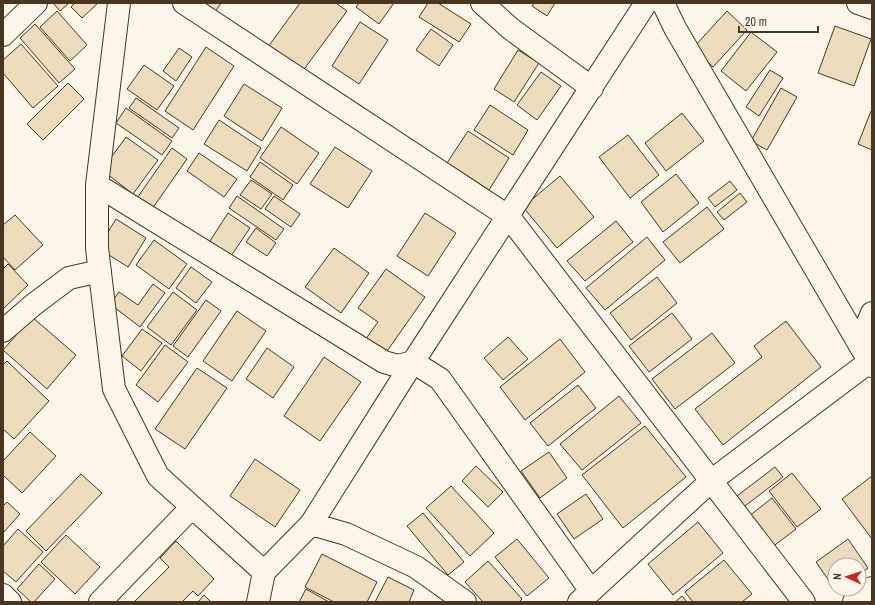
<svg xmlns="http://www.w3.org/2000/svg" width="875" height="605" font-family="'Archivo Narrow',sans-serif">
<rect width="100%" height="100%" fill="#fbf6e9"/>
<path fill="#ecdcbc" stroke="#4a3520" d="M53,3H69L60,11Z
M75,3H98L82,18L71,7Z
M202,3H221L215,12Z
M300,3H336L347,11L302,72L268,47Z
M359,3H394L379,24L356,7Z
M428,3H438L471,24L459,42L419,17Z
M534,3H555L547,16L532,6Z
M57,11L87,45L70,61L40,27Z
M727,11L747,30L713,67L693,48Z
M360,22L388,40L359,84L332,66Z
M35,24L75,69L59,83L20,38Z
M835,26L871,39L854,86L818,73Z
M431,29L453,45L439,66L416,50Z
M751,32L777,52L746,91L721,71Z
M21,44L58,86L33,108L3,73V60Z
M206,47L234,66L193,130L165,111Z
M179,48L192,57L176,81L163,71Z
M518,50L539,63L514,102L494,89Z
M144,65L174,86L157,110L127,89Z
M770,70L783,78L759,116L746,107Z
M541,72L561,86L537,120L517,105Z
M68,83L84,99L43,140L27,124Z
M244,84L282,108L262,141L224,116Z
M781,88L797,97L767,150L751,141Z
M136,98L179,128L172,138L129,108Z
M490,105L528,130L513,155L474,130Z
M126,108L172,141L162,155L116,123Z
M871,111H872V150L858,144Z
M682,113L704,141L666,171L645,143Z
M219,120L261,148L247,171L204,144Z
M281,127L319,153L297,184L260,158Z
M468,131L509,158L489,190L447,163Z
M628,135L659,175L630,198L599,157Z
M126,137L158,160L133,194L102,170Z
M335,147L372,171L348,208L310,184Z
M172,148L187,159L150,212L135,201Z
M199,153L237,179L224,197L187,171Z
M260,162L293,185L283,200L250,177Z
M676,174L699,203L663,232L641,202Z
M560,176L594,217L557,248L523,207Z
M251,180L272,194L261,209L240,195Z
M730,181L737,190L715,207L708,198Z
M740,193L747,202L724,220L717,212Z
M237,196L284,229L276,240L229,208Z
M274,196L300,214L291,227L265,209Z
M707,207L724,229L680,263L663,242Z
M228,213L250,228L229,259L208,244Z
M425,213L456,233L428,276L397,256Z
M15,215L43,245L15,270L3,257V225Z
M116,219L146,238L128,267L98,248Z
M616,221L633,242L585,281L567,261Z
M256,228L276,243L267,256L246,242Z
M647,237L665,260L605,310L586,288Z
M154,240L187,264L169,289L136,265Z
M334,248L369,273L341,313L305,287Z
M8,264L28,285L3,309V269Z
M191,267L212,282L196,303L176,288Z
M386,269L425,297L385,354L365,340L378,322L358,308Z
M657,277L677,303L631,340L610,313Z
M153,284L165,293L140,327L110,304L119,292L138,305Z
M173,292L197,310L171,345L147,327Z
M206,300L221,311L188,357L173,346Z
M237,311L266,331L232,381L203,361Z
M672,313L692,339L649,372L629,346Z
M32,317L76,355L47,389L3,350Z
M786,321L821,367L723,445L695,409L762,357L754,346Z
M142,329L162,343L141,371L122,356Z
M712,333L735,363L675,409L652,379Z
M508,337L528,359L503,380L484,358Z
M560,339L585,372L525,420L500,387Z
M165,345L188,362L158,402L136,385Z
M267,348L294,367L273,398L246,379Z
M324,357L361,382L320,441L284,416Z
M7,361L49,401L14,439L3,429V365Z
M197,368L227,388L185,449L155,429Z
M578,385L596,408L548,446L530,423Z
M619,396L641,423L582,470L560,444Z
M645,426L686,477L623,528L582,475Z
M30,432L56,456L22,493L3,475V461Z
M549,452L567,478L540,498L521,471Z
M255,459L300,490L275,527L230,496Z
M476,466L503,492L488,507L462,481Z
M775,467L783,477L741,509L733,499Z
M792,473L821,509L797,527L769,491Z
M81,474L102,493L46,551L26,531Z
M872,476V539L842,499Z
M451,486L494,533L470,556L426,508Z
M586,494L603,519L574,539L557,514Z
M772,498L796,529L771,548L748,517Z
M7,502L20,514L3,533V506Z
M423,513L464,562L448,575L407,526Z
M698,522L723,553L673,595L648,564Z
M18,529L43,552L16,582L3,571V546Z
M66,535L100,567L75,594L41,562Z
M517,539L549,578L527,596L495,557Z
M848,539L868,568L859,575V565H835V589H839L836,591L816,562Z
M176,541L214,579L198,596L193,591L182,602H134L169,567L160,558Z
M322,554L377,582L367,602H334L305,587Z
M724,560L752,594L742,602H693L685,592Z
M488,561L522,599L519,602H483L465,582Z
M39,564L55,579L34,602H31L17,589Z
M388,577L414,590L409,602H375Z
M306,589L329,602H299Z
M204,595L211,602H198Z
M682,596L687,602H675Z"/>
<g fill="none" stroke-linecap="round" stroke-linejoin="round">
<g stroke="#4a3520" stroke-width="24">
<path id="minor" d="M119,3L97,185V248L114,389L158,476L264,572L258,602
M184,3L509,217L804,602
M482,3L511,29L592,88
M663,3L675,28L872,366
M858,3L872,8
M3,35L36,3
M97,185L384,362L398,366L413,362L440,379L591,591
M3,331L33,305L69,278L100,271
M859,344L872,313
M311,524L413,362L646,3
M264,572L311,524L346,534L416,567L465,602
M3,595L10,602
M100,602L192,507
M579,602L711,481L869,362
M854,602L872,588"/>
</g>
<use href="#minor" stroke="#fbf6e9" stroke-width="22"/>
</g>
<rect width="875" height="605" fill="none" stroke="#4a3520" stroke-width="8"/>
<g transform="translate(847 577) rotate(273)"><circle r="19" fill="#fbf6e9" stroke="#b4a999"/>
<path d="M0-3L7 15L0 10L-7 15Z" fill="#c62828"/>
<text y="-6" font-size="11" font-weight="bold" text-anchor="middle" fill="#4a3520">N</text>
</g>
<path d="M739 26v6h79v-6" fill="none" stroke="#4a3520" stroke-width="2"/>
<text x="745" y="26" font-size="12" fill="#4a3520" stroke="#fbf6e9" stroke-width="3" paint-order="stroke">20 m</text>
</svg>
